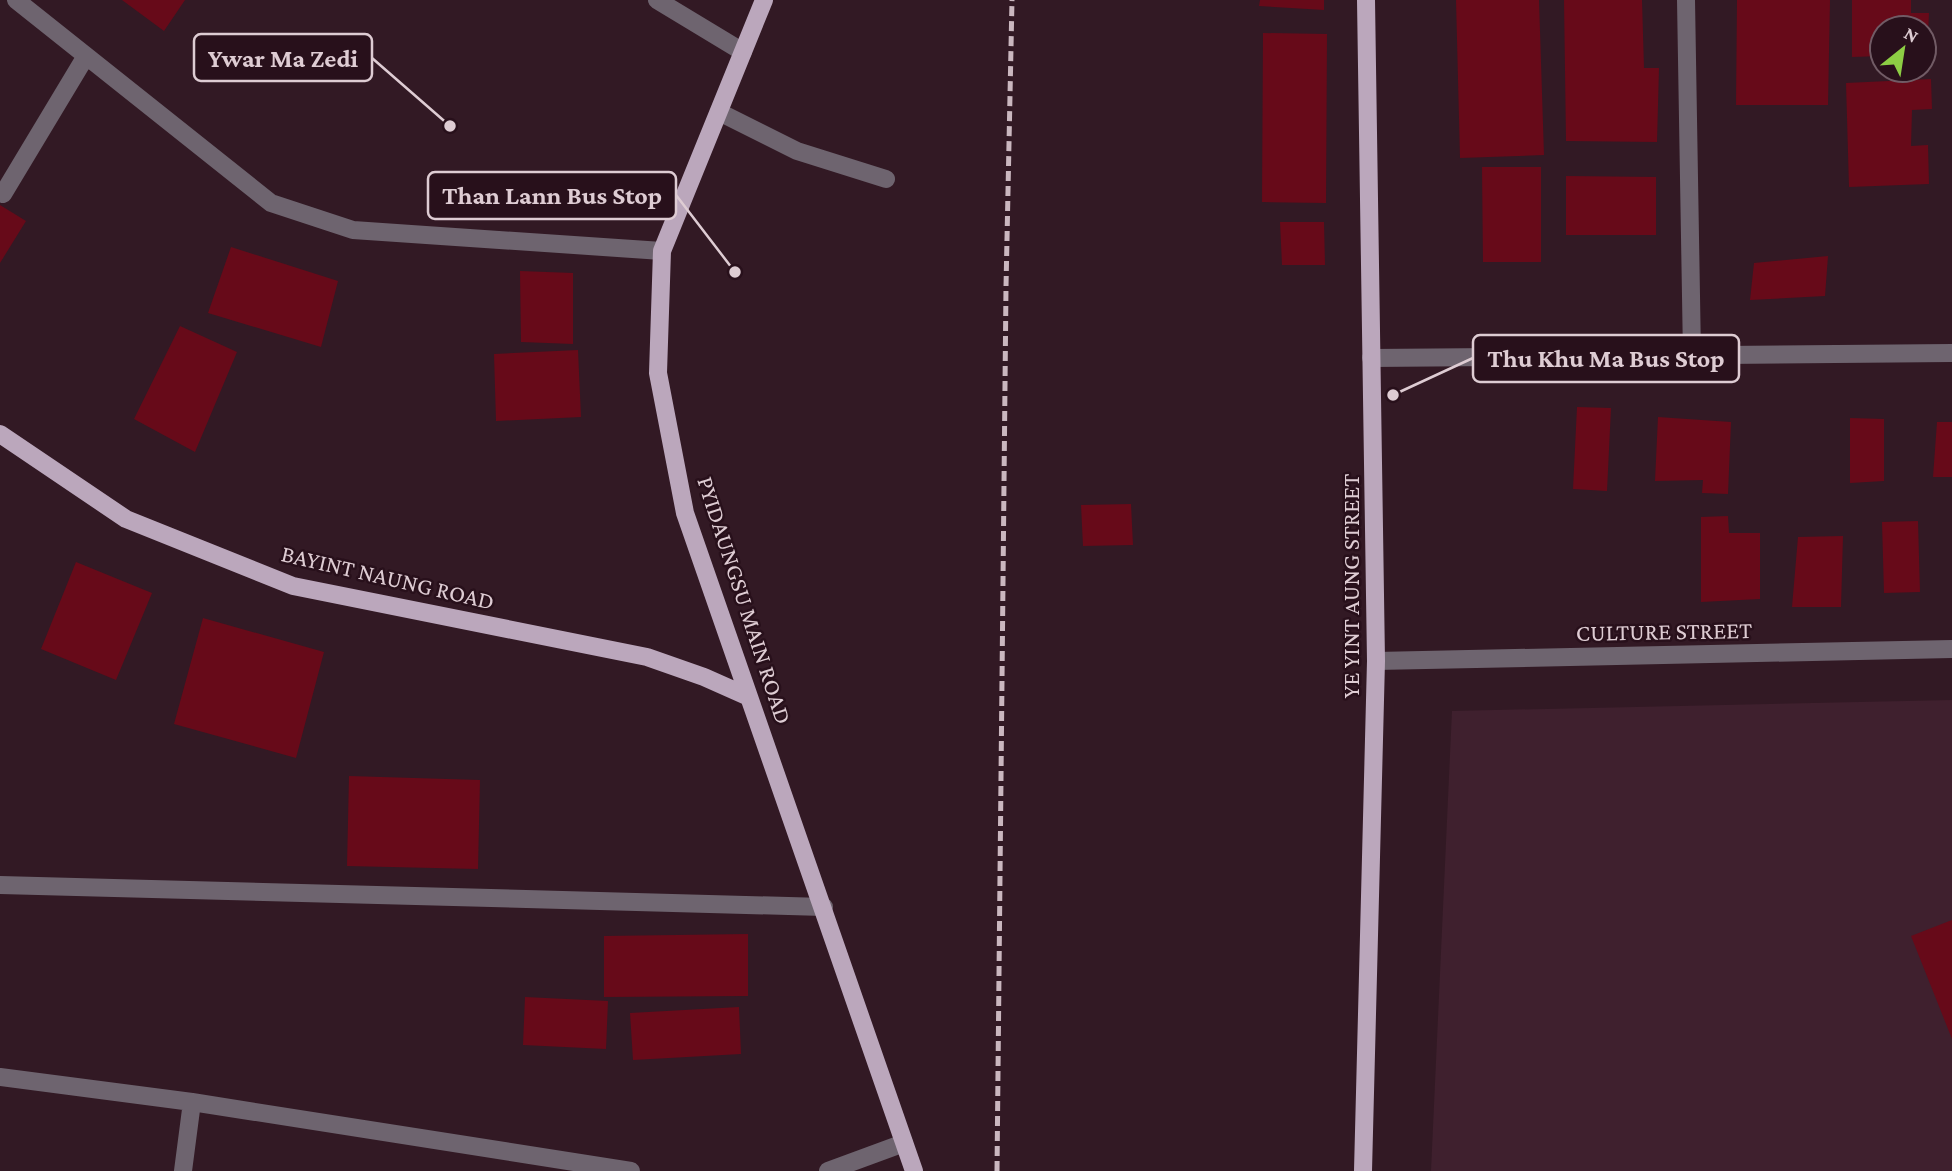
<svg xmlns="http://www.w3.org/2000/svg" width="1952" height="1171" font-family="'Crimson Pro',serif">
<rect width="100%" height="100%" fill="#321924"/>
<path fill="#3f202e" d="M1952,700V1171H1431L1452,711Z"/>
<path fill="#670a19" d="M122,0H185L164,31Z
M1260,0H1324V10L1259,6Z
M1456,0H1539L1544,155L1460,158Z
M1564,0H1642L1644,68H1659L1657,142L1566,141Z
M1737,0H1830L1828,105H1736Z
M1852,0H1911V13H1929L1927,55L1924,56V28H1882V56L1852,57Z
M1263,33L1327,34L1326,203L1262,202Z
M1931,79L1932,109L1912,110L1911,146L1928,145L1929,184L1849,187L1846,83Z
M1482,167H1541V262H1483Z
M1566,176L1656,177V235H1566Z
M0,205L26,221L0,263Z
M1280,222H1324L1325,265H1282Z
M231,247L338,281L321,347L208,313Z
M1828,256L1825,296L1750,300L1754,263Z
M520,271L573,273V344L521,342Z
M180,326L237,352L195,452L134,419Z
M578,350L581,417L496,421L494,354Z
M1577,407L1611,408L1607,491L1573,489Z
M1658,417L1731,422L1728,494L1702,493L1703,480L1655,481Z
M1850,418L1884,419V481L1850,483Z
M1937,422H1952V477H1933Z
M1131,504L1133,545L1083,546L1081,505Z
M1728,516L1729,533H1760V599L1701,602V517Z
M1918,521L1920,592L1884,593L1882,522Z
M1843,536L1841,607H1792L1798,537Z
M76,562L152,593L116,680L41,649Z
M203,618L324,652L296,758L174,724Z
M349,776L480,780L478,869L347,866Z
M1952,920V1039L1911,936Z
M748,934V996L604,997V936Z
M525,997L608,1001L606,1049L523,1045Z
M739,1007L741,1054L633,1060L630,1013Z"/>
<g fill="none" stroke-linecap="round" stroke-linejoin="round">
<path stroke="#6e646f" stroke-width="18" d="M16,0L271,203L353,230L662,251
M657,0L743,52
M1686,0L1692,355
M719,112L797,151L886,179
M3,194L86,56
M1371,358L1952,353
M1376,661L1952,649
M0,885L824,907
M0,1077L192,1102L631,1171
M183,1171L192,1102
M828,1171L904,1143"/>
<path stroke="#bba7bc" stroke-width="18" d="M764,0L662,251L658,373L685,513L914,1171
M0,434L126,519L293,586L647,657L704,677L749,697
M1363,1171L1376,661L1366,0"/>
<path stroke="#cab7bf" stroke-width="5" stroke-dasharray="10 5" stroke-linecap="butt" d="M997,1171L1006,287L1012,0"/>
</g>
<g text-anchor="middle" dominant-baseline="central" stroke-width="5" stroke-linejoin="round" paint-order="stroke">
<g font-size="24" fill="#deccd3" stroke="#28101b">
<text transform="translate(388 577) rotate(13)">BAYINT NAUNG ROAD</text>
<text transform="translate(1350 586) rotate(-90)">YE YINT AUNG STREET</text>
<text transform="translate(745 600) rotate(72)">PYIDAUNGSU MAIN ROAD</text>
<text transform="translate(1664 631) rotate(-1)">CULTURE STREET</text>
</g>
</g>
<path fill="none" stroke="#deccd3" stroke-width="2.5" d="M450 126L372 58M735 272L676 195M1393 395L1473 358"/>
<g fill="#deccd3" stroke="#28101b" stroke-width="2.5">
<circle cx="450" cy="126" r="7"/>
<circle cx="735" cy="272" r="7"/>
<circle cx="1393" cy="395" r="7"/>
</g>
<g fill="#28101b" stroke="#deccd3" stroke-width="2.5">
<rect x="194" y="34" width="178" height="47" rx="7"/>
<rect x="428" y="172" width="248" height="47" rx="7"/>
<rect x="1473" y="335" width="266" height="47" rx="7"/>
</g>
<g font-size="26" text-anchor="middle" font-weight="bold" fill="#deccd3">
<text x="283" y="67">Ywar Ma Zedi</text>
<text x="552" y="204">Than Lann Bus Stop</text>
<text x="1606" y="367">Thu Khu Ma Bus Stop</text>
</g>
<g transform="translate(1903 49) rotate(30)"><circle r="33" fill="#28101b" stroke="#715b65" stroke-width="2"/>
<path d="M0-5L12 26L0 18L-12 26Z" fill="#8dce44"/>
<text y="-10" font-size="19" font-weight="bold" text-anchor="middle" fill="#deccd3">N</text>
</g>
</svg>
